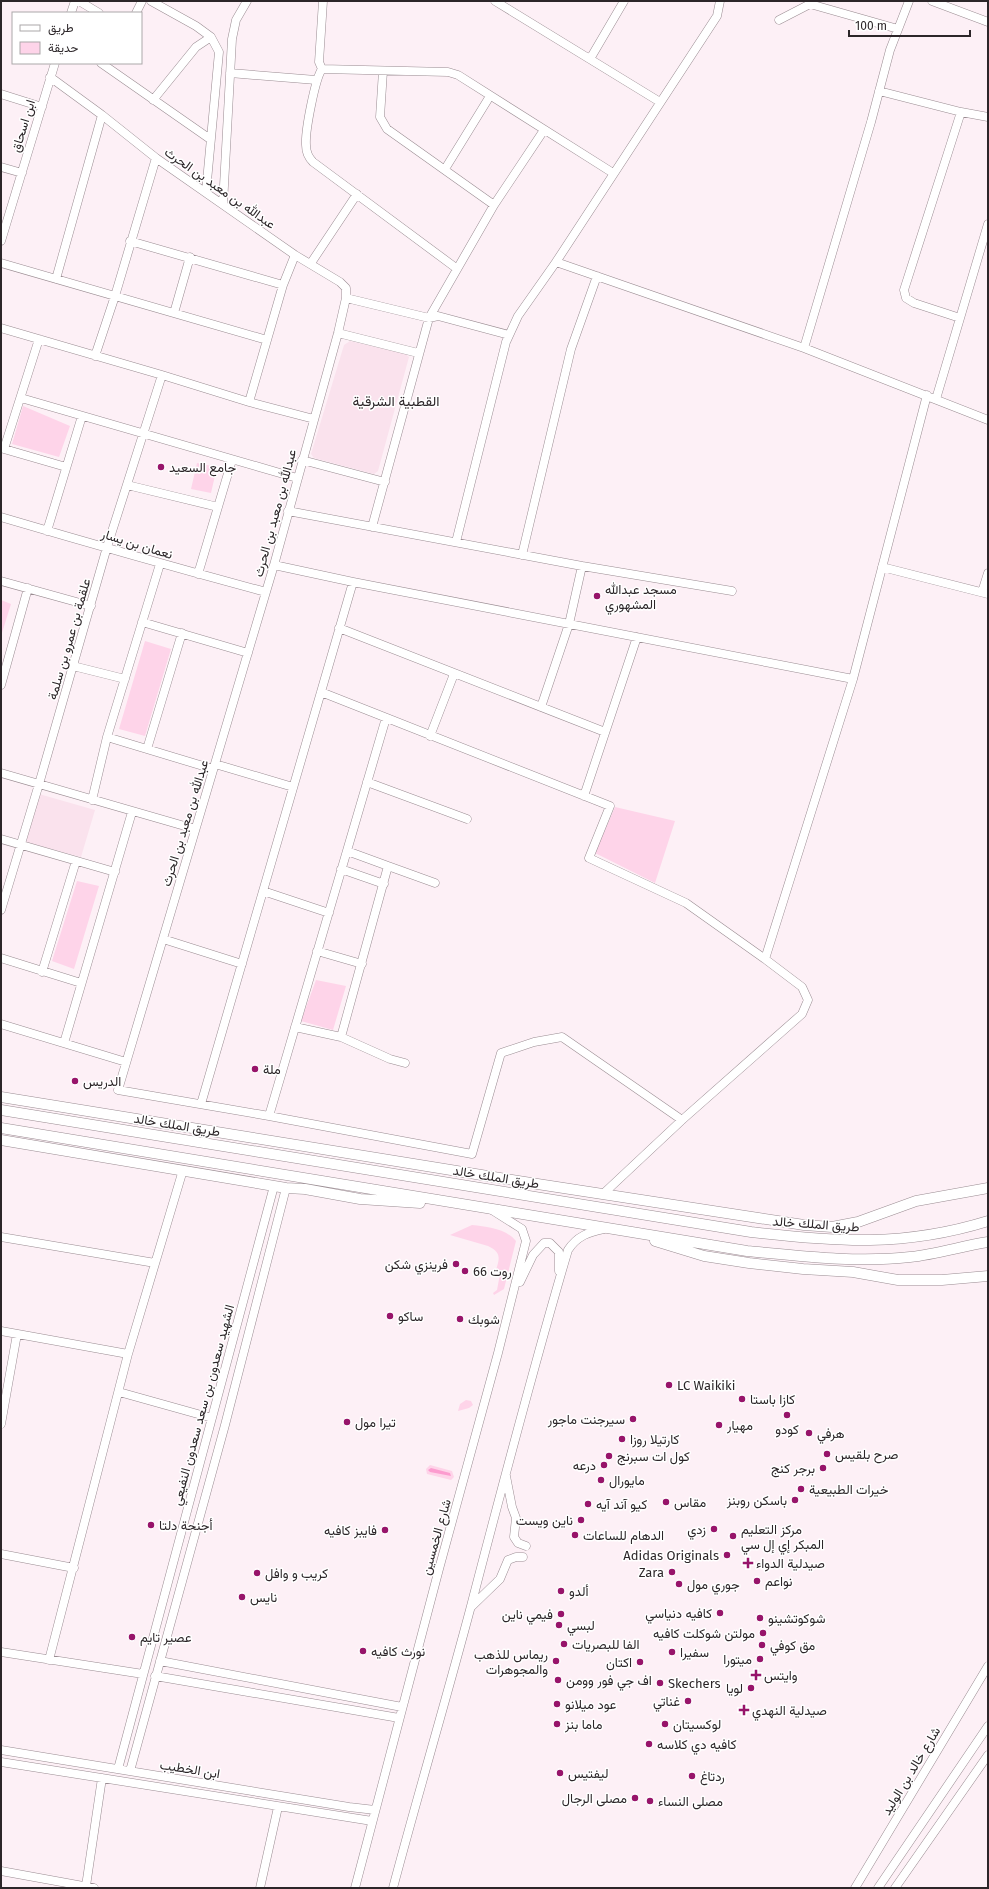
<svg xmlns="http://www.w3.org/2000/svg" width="989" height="1889" font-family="'Fira Sans',Vazirmatn,sans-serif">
<rect width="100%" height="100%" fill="#fdf0f6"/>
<path fill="#fae2ed" d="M350,341L406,354L409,357L378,471L374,474L314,458L311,454L344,345Z
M39,794L95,810L81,857L25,842Z"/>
<path fill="#fed4e9" d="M23,406L70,426L59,457L12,444Z
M197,463L217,467L211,493L191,489Z
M1,600L11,604L1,636Z
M145,641L171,649L145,736L119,729Z
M615,807L675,821L655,883L595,853Z
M77,881L99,886L74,969L52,961Z
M316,980L346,986L333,1030L301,1021Z
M472,1225C488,1227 505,1228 516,1241L504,1289L494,1295L493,1293L497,1290L500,1274L496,1270C500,1258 501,1252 488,1246L450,1235Z
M466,1400L471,1401L473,1405L469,1408L458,1411L460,1404Z
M430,1465L452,1471L454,1477L451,1480L427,1474L426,1469Z"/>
<path fill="#fc9ccf" d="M431,1468L450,1473L451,1476L430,1472L428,1470Z"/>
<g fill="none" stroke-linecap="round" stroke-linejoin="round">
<g stroke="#9a8c92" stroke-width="9">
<path id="minor" d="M79,1L99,13
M151,1L196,26L211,37L219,52L206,192
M323,1L319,62L322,69C315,79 305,131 306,145C306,152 308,157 313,162L456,268
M495,1L660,102
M812,1L810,4L898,29
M932,1L988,22
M71,13L75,1
M136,13L142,1
M779,20L810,4
M590,59L624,1
M101,63L210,139
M322,69L448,72L458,75L613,173
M383,71L380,117L387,129L494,205
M230,73L316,80
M50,77L102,115L156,158L295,255L340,282L346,288V298L338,333L274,565L118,1090L269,1116L472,1154L501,1053L534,1042L562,1037L682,1120L603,1194
M879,91L961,112
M1,94L42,107
M153,100L196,47L211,37
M1,167L22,173
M445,169L490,96
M223,204L232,39L236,20L247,1
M1,241L55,63
M130,241L283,285
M556,262L804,348L988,420
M1,263L267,340
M311,263L357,194
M56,279L102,115
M346,298L429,318L438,316L509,335
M174,313L190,257
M960,318L914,303L906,298L904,290L961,112L988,117
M1,328L162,375L249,402L314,419
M338,333L418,353
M804,348L871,122L890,50L909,1
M95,356L115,296L156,158
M21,398L297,478
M936,399L988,224
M249,402L283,285L295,255
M1,448L66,467
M4,449L39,339
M302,460L385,482
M127,485L218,507
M288,511L582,566L732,591
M1,517C89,543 177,568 266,592
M372,527L429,318L494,205L544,130
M47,531L82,416
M456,542L506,342L518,316L556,262L717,16L720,1
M522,555L571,349L597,276
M274,565L353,582L853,679
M882,567L988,594
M198,574L232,460
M1,581L91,606
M982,592L988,573
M142,622L248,653
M339,628L605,732
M73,666L125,679
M1,685L28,588
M321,692L610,806L589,858L686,903L765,959L802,987L808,1000L802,1014L682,1120
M541,707L569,624L582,566
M430,736L454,674
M107,737L213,769
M147,749L182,633
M215,764L293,787
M1,773L195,829
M367,782L467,819
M584,796L637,637
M92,800L107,737L160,564
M1,839L115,872
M347,851L388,866
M341,869L384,884
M263,891L329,913
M1,910L39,784L107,547L162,375
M163,939L242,964
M317,951L362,964
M1,958L81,983
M765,959L853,679L927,395
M42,972L76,861
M1,1024L126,1062
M295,1027L341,1037L390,1059L405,1063
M341,1037L388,866L435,883
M64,1043L132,812
M201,1104L353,582
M269,1116L386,718
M1,1237L155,1263
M520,1282L533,1255L544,1243H550L559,1252V1271
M1,1331L128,1354
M119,1392L212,1418
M1,1424L17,1334
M506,1476L512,1507L516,1518L514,1537L518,1543L526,1546
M1,1554L74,1568
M471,1607L500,1579L508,1560L516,1557H523
M1,1652L143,1674
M49,1660L128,1354L183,1170
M160,1661L402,1707
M155,1676L399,1718
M1,1750L349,1807L375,1810
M1,1762L372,1821
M118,1769L274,1186
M130,1771L225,1425L286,1188
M1,1871L94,1888
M86,1886L102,1778
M260,1888L278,1807
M355,1888L439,1569L498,1353L526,1241L522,1229L492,1210
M393,1888C418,1794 446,1700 471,1606C502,1487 533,1368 568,1250C577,1236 589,1232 604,1229
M855,1888L988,1666
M878,1888L988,1726
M895,1888L988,1755"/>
</g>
<g stroke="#9a8c92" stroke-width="11">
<path id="major" d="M1,1097L531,1183L804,1225L832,1227L858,1222L916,1201L988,1188
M1,1110L751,1232C837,1242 904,1247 988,1221
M1,1128L747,1251C801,1256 856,1263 910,1257C937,1254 962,1246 988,1242
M1,1140L286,1188L305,1189L360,1199L420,1203
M655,1241L704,1256L749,1263L803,1269L853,1272L898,1280H942L988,1276"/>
</g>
<use href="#minor" stroke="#fff" stroke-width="8"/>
<use href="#major" stroke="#fff" stroke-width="10"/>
</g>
<g fill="#97146a" stroke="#fff" stroke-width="1.5">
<circle cx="161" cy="467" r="4"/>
<circle cx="597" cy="596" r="4"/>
<circle cx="255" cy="1069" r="4"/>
<circle cx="75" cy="1081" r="4"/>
<circle cx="456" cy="1264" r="4"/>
<circle cx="465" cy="1271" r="4"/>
<circle cx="390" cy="1316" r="4"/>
<circle cx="460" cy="1319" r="4"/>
<circle cx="669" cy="1385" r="4"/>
<circle cx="742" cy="1399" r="4"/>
<circle cx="787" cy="1415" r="4"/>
<circle cx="633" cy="1419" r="4"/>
<circle cx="347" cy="1422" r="4"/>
<circle cx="719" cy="1425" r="4"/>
<circle cx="809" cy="1433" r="4"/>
<circle cx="622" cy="1439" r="4"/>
<circle cx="827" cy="1454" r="4"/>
<circle cx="609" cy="1456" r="4"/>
<circle cx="604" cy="1465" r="4"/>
<circle cx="823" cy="1468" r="4"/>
<circle cx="601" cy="1480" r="4"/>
<circle cx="801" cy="1489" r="4"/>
<circle cx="795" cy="1500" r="4"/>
<circle cx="666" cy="1502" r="4"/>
<circle cx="588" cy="1504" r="4"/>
<circle cx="581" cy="1520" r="4"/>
<circle cx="151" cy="1525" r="4"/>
<circle cx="714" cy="1529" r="4"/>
<circle cx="385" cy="1530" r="4"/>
<circle cx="575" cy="1535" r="4"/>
<circle cx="733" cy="1536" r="4"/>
<circle cx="727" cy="1555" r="4"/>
<path d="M746 1557h4v4h4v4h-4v4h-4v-4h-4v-4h4z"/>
<circle cx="672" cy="1572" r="4"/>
<circle cx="257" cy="1573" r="4"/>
<circle cx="757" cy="1581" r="4"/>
<circle cx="679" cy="1584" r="4"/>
<circle cx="561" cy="1591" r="4"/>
<circle cx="242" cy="1597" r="4"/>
<circle cx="720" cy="1613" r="4"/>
<circle cx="561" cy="1614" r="4"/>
<circle cx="760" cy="1618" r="4"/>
<circle cx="559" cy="1625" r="4"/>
<circle cx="763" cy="1633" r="4"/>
<circle cx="132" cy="1637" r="4"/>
<circle cx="564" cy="1644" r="4"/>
<circle cx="762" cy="1645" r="4"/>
<circle cx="363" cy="1651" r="4"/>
<circle cx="672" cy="1652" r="4"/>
<circle cx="760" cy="1659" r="4"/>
<circle cx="556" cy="1661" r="4"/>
<circle cx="640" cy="1662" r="4"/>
<path d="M754 1669h4v4h4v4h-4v4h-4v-4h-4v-4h4z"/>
<circle cx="558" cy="1680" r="4"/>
<circle cx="660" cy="1683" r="4"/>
<circle cx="751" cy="1688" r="4"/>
<circle cx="688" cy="1701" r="4"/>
<circle cx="557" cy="1704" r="4"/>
<path d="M742 1704h4v4h4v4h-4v4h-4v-4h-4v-4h4z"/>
<circle cx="557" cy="1724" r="4"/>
<circle cx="665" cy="1724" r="4"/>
<circle cx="649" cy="1744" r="4"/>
<circle cx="560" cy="1773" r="4"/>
<circle cx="692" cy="1776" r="4"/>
<circle cx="635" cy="1798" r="4"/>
<circle cx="650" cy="1801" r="4"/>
</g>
<g text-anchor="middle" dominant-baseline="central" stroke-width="3" stroke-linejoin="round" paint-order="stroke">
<g font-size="13" fill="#2c2629" stroke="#fff">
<text transform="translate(23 126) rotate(-73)">ابن اسحاق</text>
<text transform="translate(220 188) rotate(35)">عبدالله بن معبد بن الحرث</text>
<text transform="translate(275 513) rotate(-75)">عبدالله بن معبد بن الحرث</text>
<text transform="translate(137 544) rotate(17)">نعمان بن يسار</text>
<text transform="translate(69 639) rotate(-74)">علقمة بن عمرو بن سلمة</text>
<text transform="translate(185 823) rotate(-73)">عبدالله بن معبد بن الحرث</text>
<text transform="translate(177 1125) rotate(9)">طريق الملك خالد</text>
<text transform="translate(496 1177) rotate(9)">طريق الملك خالد</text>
<text transform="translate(816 1224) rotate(4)">طريق الملك خالد</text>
<text transform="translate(203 1405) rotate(-75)">الشهيد سعدون بن سعد سعدون النفيعي</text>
<text transform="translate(436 1537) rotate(-74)">شارع الخمسين</text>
<text transform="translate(190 1769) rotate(9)">ابن الخطيب</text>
<text transform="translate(911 1771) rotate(-59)">شارع خالد بن الوليد</text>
</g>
<g font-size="13" fill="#2c2629" stroke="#fff" text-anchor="start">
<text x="169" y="467">جامع السعيد</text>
<text x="605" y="589">مسجد عبدالله<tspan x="605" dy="15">المشهوري</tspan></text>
<text x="263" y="1069">ملة</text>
<text x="83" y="1081">الدريس</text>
<text x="448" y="1264" text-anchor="end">فرينزي شكن</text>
<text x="473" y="1271">روت 66</text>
<text x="398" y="1316">ساكو</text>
<text x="468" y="1319">شوبك</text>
<text x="677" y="1385">LC Waikiki</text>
<text x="750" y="1399">كازا باستا</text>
<text x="625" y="1419" text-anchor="end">سيرجنت ماجور</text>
<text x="355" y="1422">تيرا مول</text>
<text x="727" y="1425">مهيار</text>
<text x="787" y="1429" text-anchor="middle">كودو</text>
<text x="817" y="1433">هرفي</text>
<text x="630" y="1439">كارتيلا روزا</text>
<text x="835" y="1454">صرح بلقيس</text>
<text x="617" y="1456">كول ات سبرنج</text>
<text x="596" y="1465" text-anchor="end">درعه</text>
<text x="815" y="1468" text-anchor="end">برجر كنج</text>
<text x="609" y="1480">مايورال</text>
<text x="809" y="1489">خيرات الطبيعية</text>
<text x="787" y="1500" text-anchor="end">باسكن روبنز</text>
<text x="674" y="1502">مقاس</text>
<text x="596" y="1504">كیو آند آیه</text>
<text x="573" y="1520" text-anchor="end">ناين ويست</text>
<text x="159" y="1525">أجنحة دلتا</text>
<text x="706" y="1529" text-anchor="end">زدي</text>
<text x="741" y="1529">مركز التعليم<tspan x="741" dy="15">المبكر إي إل سي</tspan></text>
<text x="377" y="1530" text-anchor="end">فايبز كافيه</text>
<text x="583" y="1535">الدهام للساعات</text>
<text x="719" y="1555" text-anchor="end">Adidas Originals</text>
<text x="756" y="1563">صيدلية الدواء</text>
<text x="664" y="1572" text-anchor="end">Zara</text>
<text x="265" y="1573">كريب و وافل</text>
<text x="765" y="1581">نواعم</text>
<text x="687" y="1584">جوري مول</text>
<text x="569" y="1591">ألدو</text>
<text x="250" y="1597">نايس</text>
<text x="712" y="1613" text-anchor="end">كافيه دنياسي</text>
<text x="553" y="1614" text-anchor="end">فيمي ناين</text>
<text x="768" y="1618">شوكوتشينو</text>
<text x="567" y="1625">لبسي</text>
<text x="755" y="1633" text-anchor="end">مولتن شوكلت كافيه</text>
<text x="140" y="1637">عصير تايم</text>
<text x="572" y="1644">الفا للبصريات</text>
<text x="770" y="1645">مق كوفي</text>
<text x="371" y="1651">نورث كافيه</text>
<text x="680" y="1652">سفيرا</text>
<text x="548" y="1654" text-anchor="end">ريماس للذهب<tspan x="548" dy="15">والمجوهرات</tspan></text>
<text x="752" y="1659" text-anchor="end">ميتورا</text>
<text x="632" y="1662" text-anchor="end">اكتان</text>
<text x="764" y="1675">وايتس</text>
<text x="566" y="1680">اف جي فور وومن</text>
<text x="668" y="1683">Skechers</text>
<text x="743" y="1688" text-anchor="end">لويا</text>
<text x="680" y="1701" text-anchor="end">غناتي</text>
<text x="565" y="1704">عود ميلانو</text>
<text x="752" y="1710">صيدلية النهدي</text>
<text x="565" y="1724">ماما بنز</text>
<text x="673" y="1724">لوكسيتان</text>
<text x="657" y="1744">كافيه دي كلاسه</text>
<text x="568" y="1773">ليفتيس</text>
<text x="700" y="1776">ردتاغ</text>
<text x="627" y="1798" text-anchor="end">مصلى الرجال</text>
<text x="658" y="1801">مصلى النساء</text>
</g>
<g font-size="14" fill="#2c2629" stroke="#fff">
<text x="396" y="401">القطبية الشرقية</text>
</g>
</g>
<rect width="989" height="1889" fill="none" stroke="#2c2629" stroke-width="4"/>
<rect x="12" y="12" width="130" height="52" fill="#ffffff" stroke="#aba8a9"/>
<rect x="20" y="25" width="20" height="6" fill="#ffffff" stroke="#aba8a9"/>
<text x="48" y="32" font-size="12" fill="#2c2629">طريق</text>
<rect x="20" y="42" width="20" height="12" fill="#fed4e9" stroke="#aba8a9"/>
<text x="48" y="52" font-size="12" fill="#2c2629">حديقة</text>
<path d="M849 30v6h121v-6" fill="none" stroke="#2c2629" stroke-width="2"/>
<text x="855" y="30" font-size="12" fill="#2c2629" stroke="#ffffff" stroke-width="3" paint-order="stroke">100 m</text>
</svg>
